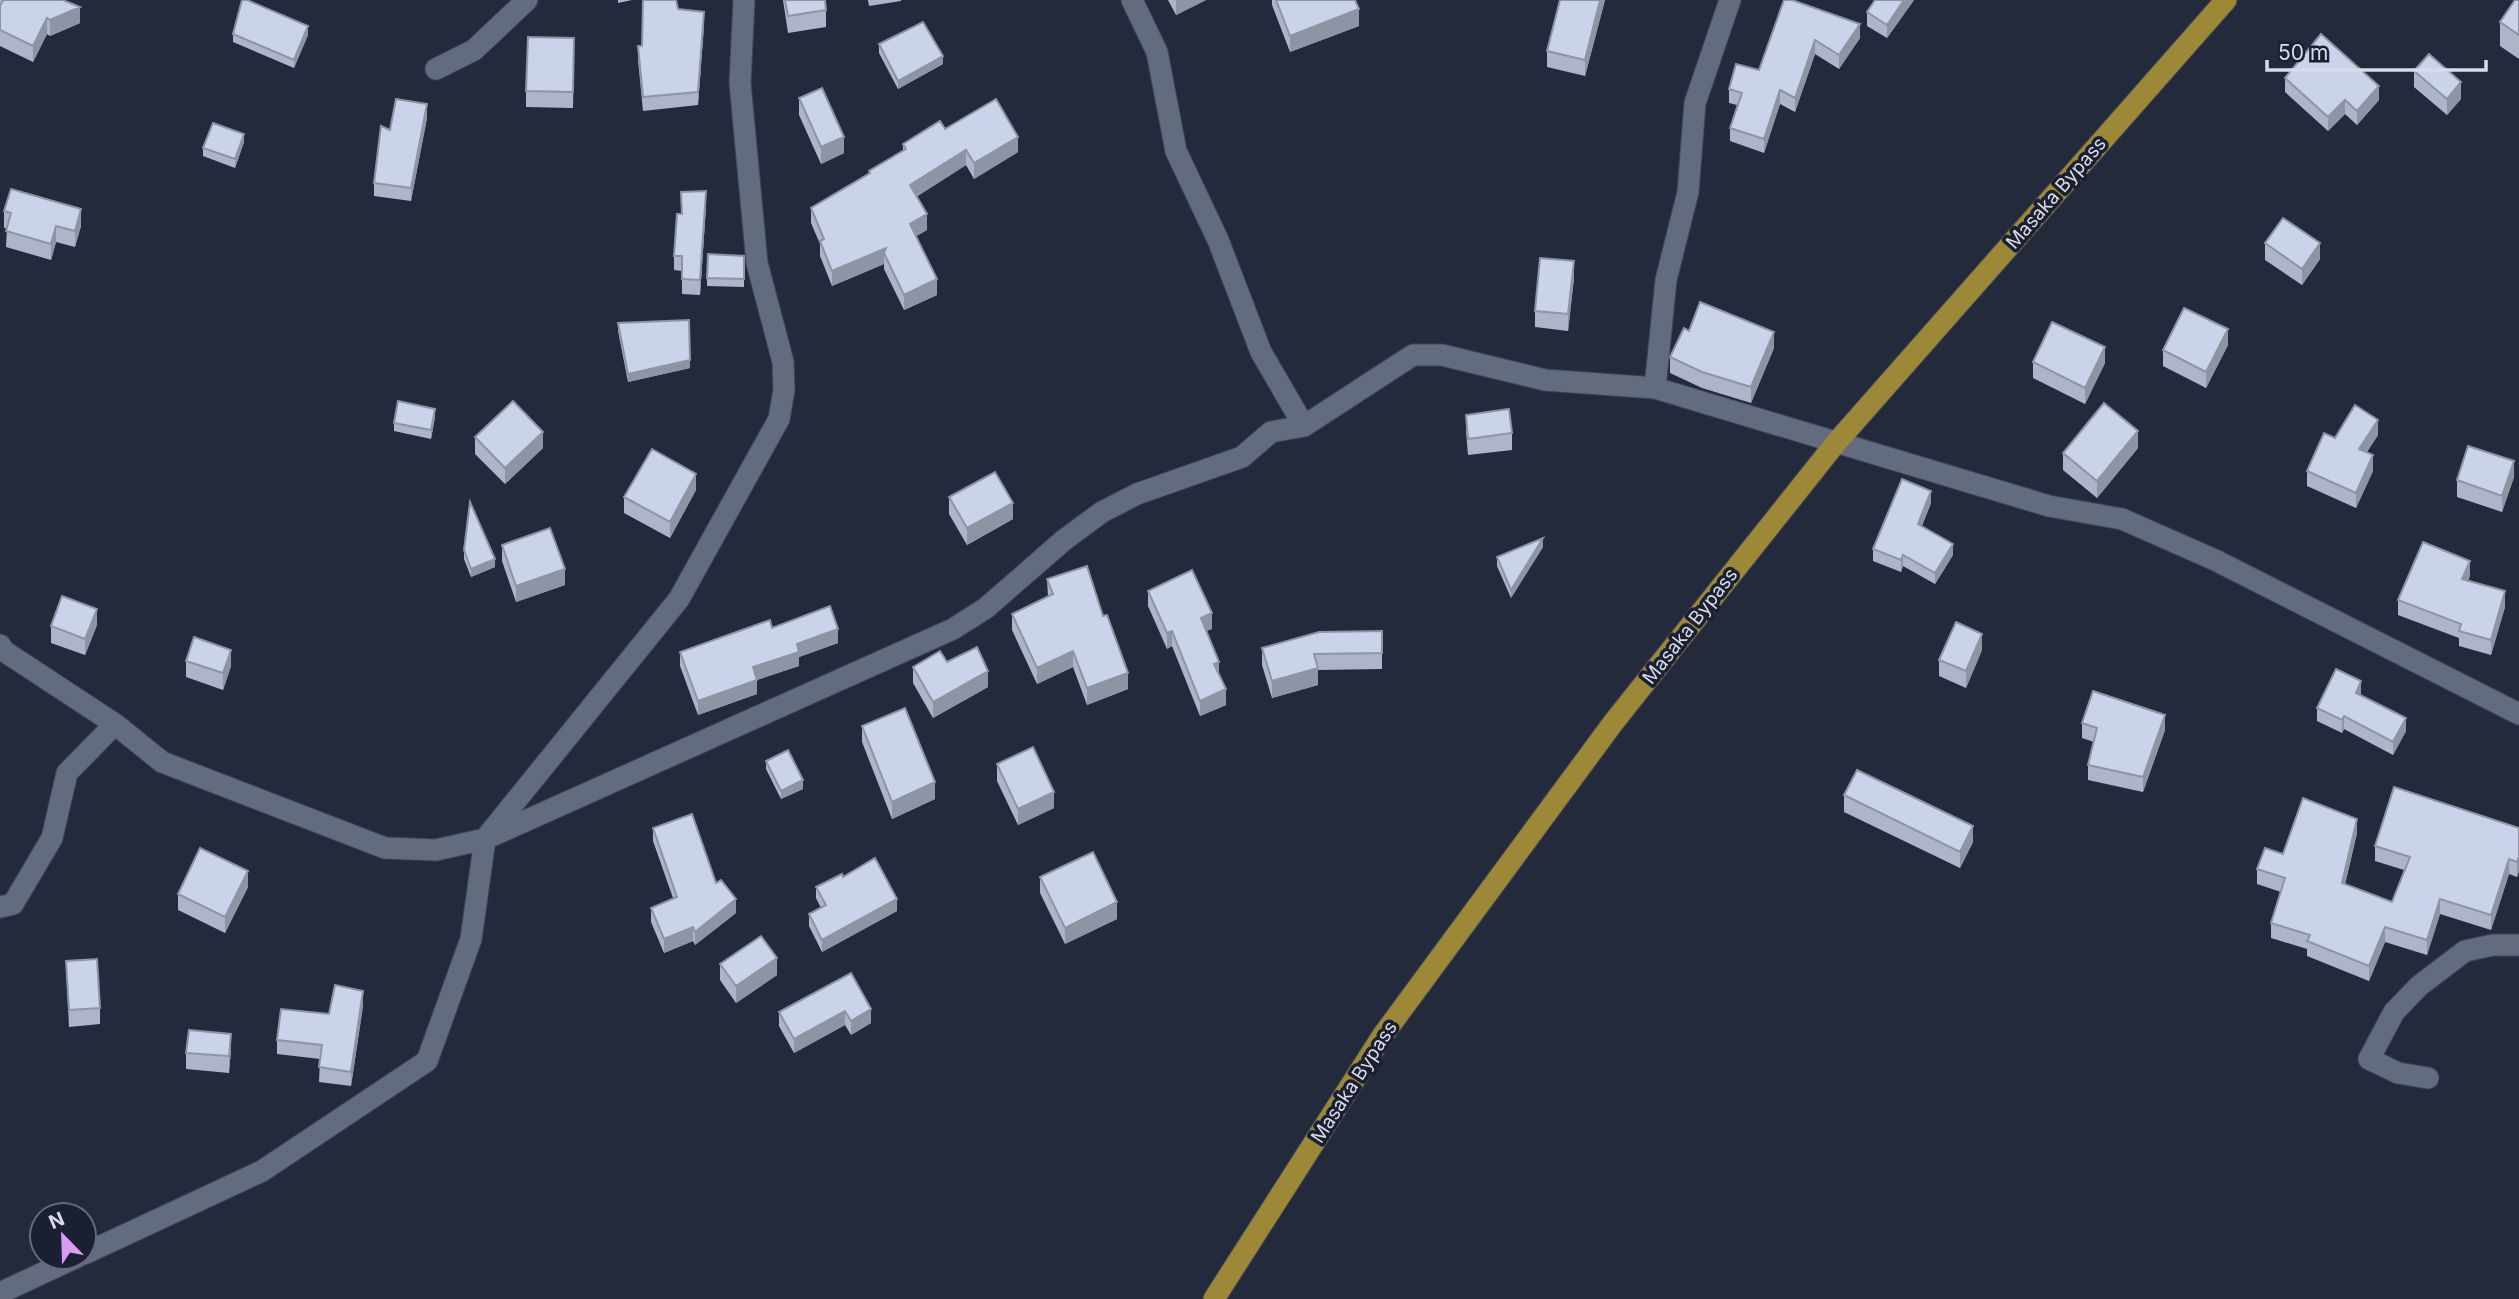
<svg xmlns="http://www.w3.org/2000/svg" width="2519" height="1299" font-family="Inter,sans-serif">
<rect width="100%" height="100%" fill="#232a3b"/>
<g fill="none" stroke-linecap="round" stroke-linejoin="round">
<g stroke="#424755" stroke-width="23">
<path id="minor" d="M1132,0L1157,52L1176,151L1218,240L1261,352L1304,426
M436,69L474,50L527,0
M1655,388L1666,280L1688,192L1695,103L1730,0
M0,645L4,651L115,724
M0,907L13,904L52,838L67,773L115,724L162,762L385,848L436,850L485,839L953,629L986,608L1064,540L1102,512L1137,494L1242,457L1271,432L1304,426L1413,355H1442L1545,380L1655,388L2049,506L2122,519L2215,560L2519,714
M2428,1078L2398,1073L2369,1059L2394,1012L2419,986L2465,951L2493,945H2519
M84,1254L262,1171L427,1061L471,939L485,839L679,599L779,419L784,390L783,362L757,263L740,83L744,0
M0,1293L77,1257"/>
</g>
<g stroke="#424755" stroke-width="23">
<path id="trunk" d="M1214,1299L1383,1035L1613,723L1835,444L2226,0"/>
</g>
<use href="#minor" stroke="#636b7f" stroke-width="21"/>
<use href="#trunk" stroke="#9c8837" stroke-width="21"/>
</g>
<path fill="#aeb5c9" d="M0,0H63L80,23L50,36L47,34L33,62L0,46Z
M618,0H632L618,3Z
M783,0H825L826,10V27L788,33Z
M868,0H901V1L869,6Z
M1168,0H1206L1176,15Z
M1272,0H1355L1359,26L1290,52L1272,5Z
M1560,0H1605L1585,76L1547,67V51Z
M1784,0L1860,38L1839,69L1815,54L1795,112L1780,104L1764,153L1730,141V128L1737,105L1729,103V89L1759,70Z
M1914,0L1887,38L1867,26V12Z
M2519,0V59L2500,46V22Z
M678,9L704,25L698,105L643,111L638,60V46H642Z
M233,34L308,35L294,68L233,42Z
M879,44L943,64L898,89L879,53Z
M574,55L573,108L526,107V91Z
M2414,71L2461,99L2447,115L2414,87Z
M2285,78L2379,100L2357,125L2345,114L2328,131L2285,92Z
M799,98L844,153L821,164L799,115Z
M427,118L411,201L374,196V183L390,130Z
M945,129L1018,152L974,179L966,165L916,197L927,230L916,236L937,295L904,310L884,269V264L832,286L820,256V244L811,223V208L869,174V171L903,150V144Z
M244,142L235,168L203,156V148Z
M706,206L700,295L682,294V271L674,270V256L682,214Z
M4,211L81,226L75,247L56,242L51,260L6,247L7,228H4Z
M2265,243L2320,259L2302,285L2265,260Z
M744,256V287L707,286V278Z
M1574,278L1568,331L1535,327V311Z
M618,323L690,368L628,382L618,331Z
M1689,331L1774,348L1751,403L1702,388L1670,373V357Z
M2228,345L2206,388L2163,366V350Z
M2033,362L2105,363L2085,404L2033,378Z
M1466,415L1512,433V450L1468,455L1466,431Z
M435,417L431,439L394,431V423Z
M2378,435L2367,452L2373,471L2356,508L2307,486V471L2335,438Z
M475,437L543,448L505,484L475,454Z
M2138,448L2097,498L2063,470V453Z
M2514,477L2502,512L2457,497V480Z
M696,490L670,538L624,513V497Z
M949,497L1013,519L967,545L949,514Z
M1931,503L1922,526L1953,555L1935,584L1903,566L1901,572L1873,561V549Z
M502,545L565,585L516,602L502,561Z
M1543,547L1511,598L1497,566V557Z
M464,550L495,567L471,577L464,559Z
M2470,576L2468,581L2505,607L2491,655L2459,646V638L2398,615V600Z
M1047,579L1128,689L1087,705L1073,667L1037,684L1012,630V614L1048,597Z
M1148,591L1212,629L1206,631L1226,705L1200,716L1172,646L1167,649L1148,606Z
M97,625L85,655L51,643V626Z
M772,628L838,643L799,657V666L757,680V694L698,715L680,666V652Z
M1382,631V669L1318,670V685L1272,698L1262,665V648Z
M1982,650L1966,688L1939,676V660Z
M186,661L231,666L223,690L186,677Z
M947,662L988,687L933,718L913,683V667Z
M2361,694V695L2406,731L2393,755L2344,729L2342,733L2317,721V708Z
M2082,723L2165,730L2143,792L2088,780V765L2094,742L2082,738Z
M862,726L935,799L892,819L862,742Z
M766,761L803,789L781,799L766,769Z
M997,764L1054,808L1018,825L997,781Z
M1844,795L1973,842L1960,868L1844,812Z
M653,828L716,883L736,913L695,945L693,941L664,953L651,922V908L673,898L653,841Z
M2519,828V871L2517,877L2509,874L2491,930L2440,914L2427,955L2385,942L2369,981L2307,956V949L2271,938V923L2281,892L2257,884V869L2283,854L2357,833L2345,884L2392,902L2404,870L2375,861V846Z
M1040,877L1117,919L1065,944L1040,893Z
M248,887L225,933L178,910V894Z
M816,887L897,911L822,952L809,926V914L821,908L816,898Z
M66,961L100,1008V1024L69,1027Z
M720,964L777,975L736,1003L720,980Z
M851,973L871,1023L851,1035L845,1025L794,1053L779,1026V1012Z
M363,1006L351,1086L319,1082L320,1059L277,1054V1040L329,1014Z
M231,1050L229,1073L186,1069V1053Z"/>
<path fill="#8d94a4" d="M1177,0H1206L1176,15V1Z
M1600,0H1605L1585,76V60Z
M1904,0H1914L1887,38V25Z
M80,7V23L50,36V20Z
M1359,9V26L1290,52V36Z
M704,12V25L698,105V92Z
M47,18V34L33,62V46Z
M1860,24V38L1839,69V55Z
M308,26V35L294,68V60Z
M1815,40V54L1795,112V98Z
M943,56V64L898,89V81Z
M2461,82V99L2447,115V99Z
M2379,86V100L2357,125V111Z
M1780,90V104L1764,153V139Z
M2345,100V114L2328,131V117Z
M427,104V118L411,201V188Z
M244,134V142L235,168V159Z
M844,137V153L821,164V147Z
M1018,137V152L974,179V163Z
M966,150V165L910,201V185Z
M706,191V206L700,295V280Z
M81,209V226L75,247V231Z
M927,214V230L910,240V224Z
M56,226V242L51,260V244Z
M2320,243V259L2302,285V269Z
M886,248L884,253V264L832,286V271Z
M1574,261V278L1568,331V314Z
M937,279V295L904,310V295Z
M2228,329V345L2206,388V372Z
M1774,332V348L1751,403V387Z
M2105,347V363L2085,404V388Z
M690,360V368L628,382V374Z
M435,409V417L431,439V430Z
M2378,420V435L2359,464V449Z
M2138,431V448L2097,498V481Z
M543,432V448L505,484V468Z
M2373,455V471L2356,508V493Z
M2514,461V477L2502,512V496Z
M696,474V490L670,538V522Z
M1931,491V503L1918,535V524Z
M1013,503V519L967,545V528Z
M1543,538V547L1511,598V590Z
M1953,544V555L1935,584V573Z
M1903,555V566L1901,572V560Z
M495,559V567L471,577V569Z
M2470,561V576L2462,594V579Z
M565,569V585L516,602V586Z
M2505,591V607L2491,655V640Z
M97,609V625L85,655V639Z
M1212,613V629L1201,633V618Z
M838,629V643L799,657V666L753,681V667L797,644Z
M1172,631V646L1167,649V633Z
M1982,634V650L1966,688V671Z
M231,650V666L223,690V673Z
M1073,651V667L1037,684V668Z
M1219,662V677L1214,664Z
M1318,668V685L1272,698V681Z
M988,671V687L933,718V702Z
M1128,673V689L1087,705V688Z
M757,680V694L698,715V701Z
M2361,681V694L2356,706V693Z
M1226,689V705L1200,716V701Z
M2165,715V730L2143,792V777Z
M2344,716V729L2342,733V720Z
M2406,718V731L2393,755V742Z
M803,780V789L781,799V791Z
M935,782V799L892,819V802Z
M1054,792V808L1018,825V809Z
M2357,819V833L2342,898V883Z
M1973,826V842L1960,868V852Z
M2519,856V871L2517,877V862Z
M2509,859V874L2491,930V915Z
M248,871V887L225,933V917Z
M736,899V913L695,945V932Z
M897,899V911L822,952V940Z
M2440,899V914L2427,955V940Z
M1117,902V919L1065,944V928Z
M693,927V941L664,953V939Z
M2385,927V942L2369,981V966Z
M777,958V975L736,1003V986Z
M363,991V1006L351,1086V1072Z
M871,1009V1023L851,1035V1021Z
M845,1011V1025L794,1053V1039Z
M231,1034V1050L229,1073V1056Z"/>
<path fill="#cad3ea" stroke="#8d94a4" stroke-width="2" d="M3,0H63L80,7L50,20L47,18L33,46L0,30V6Z
M242,0H247L308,26L294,60L233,34Z
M643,0H676L678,9L704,12L698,92L643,97L638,46H642Z
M785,0H825L826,10L788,16Z
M1276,0H1355L1359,9L1290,36Z
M1560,0H1600L1585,60L1547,51Z
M1784,0H1792L1860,24L1839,55L1815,40L1795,98L1780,90L1764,139L1730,128L1742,93L1729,89L1736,64L1759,70Z
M1875,0H1904L1887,25L1867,12Z
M2515,0H2519V35L2500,22Z
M923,22L943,56L898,81L879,44Z
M2321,34L2379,86L2357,111L2345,100L2328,117L2285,78Z
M528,37L574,38L573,92L526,91Z
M2429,54L2461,82L2447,99L2414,71Z
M822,88L844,137L821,147L799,98Z
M396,99L427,104L411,188L374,183L381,126L390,130Z
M996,99L1018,137L974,163L966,150L910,185L927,214L910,224L937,279L904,295L884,253L886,248L832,271L820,241L824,239L811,208L870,173L869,171L906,149L903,144L940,121L945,129Z
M213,123L244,134L235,159L203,148Z
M11,189L81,209L75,231L56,226L51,244L6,231L11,213L4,211Z
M706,191L700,280L682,279V256H674L677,214H682L681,192Z
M2283,218L2320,243L2302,269L2265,243Z
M708,254L744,256V279L707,278Z
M1540,258L1574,261L1568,314L1535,311Z
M1700,302L1774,332L1751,387L1702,372L1670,357L1684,328L1689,331Z
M2184,308L2228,329L2206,372L2163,350Z
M689,320L690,360L628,374L618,323Z
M2052,322L2105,347L2085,388L2033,362Z
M398,401L435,409L431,430L394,423Z
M513,401L543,432L505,468L475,437Z
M2104,403L2138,431L2097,481L2063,453Z
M2355,405L2378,420L2359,449L2373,455L2356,493L2307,471L2324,433L2335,438Z
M1509,409L1512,433L1468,439L1466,415Z
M2468,446L2514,461L2502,496L2457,480Z
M652,449L696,474L670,522L624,497Z
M995,472L1013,503L967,528L949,497Z
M1902,479L1931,491L1918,524L1953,544L1935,573L1903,555L1901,560L1873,549Z
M470,502L495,559L471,569L464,550Z
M550,528L565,569L516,586L502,545Z
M1543,538L1511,590L1497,557Z
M2423,542L2470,561L2462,579L2505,591L2491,640L2459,631L2461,624L2398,600Z
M1087,566L1103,616L1107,615L1128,673L1087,688L1073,651L1037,668L1012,614L1053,594L1047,579Z
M1192,570L1212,613L1201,618L1219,662L1214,664L1226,689L1200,701L1172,631L1167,633L1148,591Z
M62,596L97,609L85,639L51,626Z
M830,606L838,629L797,644L799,652L753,667L757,680L698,701L680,652L770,620L772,628Z
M1956,622L1982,634L1966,671L1939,660Z
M1382,631V653L1314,654L1318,668L1272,681L1262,648L1319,632Z
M194,637L231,650L223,673L186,661Z
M977,647L988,671L933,702L913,667L940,651L947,662Z
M2336,669L2361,681L2356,693L2406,718L2393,742L2344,716L2342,720L2317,708Z
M2093,691L2165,715L2143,777L2088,765L2097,728L2082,723Z
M905,708L935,782L892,802L862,726Z
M1033,747L1054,792L1018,809L997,764Z
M788,750L803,780L781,791L766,761Z
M1857,770L1973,826L1960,852L1844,795Z
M2394,787L2519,828V856L2517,862L2509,859L2491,915L2440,899L2427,940L2385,927L2369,966L2307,941L2310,935L2271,923L2285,878L2257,869L2265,848L2283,854L2303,798L2357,819L2342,883L2392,902L2410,857L2375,846Z
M692,814L716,883L721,880L736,899L695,932L693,927L664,939L651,908L677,897L653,828Z
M200,848L248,871L225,917L178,894Z
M1093,852L1117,902L1065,928L1040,877Z
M875,858L897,899L822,940L809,914L826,905L816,887L842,874L843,877Z
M761,936L777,958L736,986L720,964Z
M97,959L100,1008L69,1010L66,961Z
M851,973L871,1009L851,1021L845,1011L794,1039L779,1012Z
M335,985L363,991L351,1072L319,1067L322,1045L277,1040L281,1009L329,1014Z
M189,1030L231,1034L229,1056L186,1053Z"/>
<g text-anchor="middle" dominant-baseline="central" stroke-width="7" stroke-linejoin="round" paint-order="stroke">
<g font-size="19" fill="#d8dce8" stroke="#1a2031">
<text transform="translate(2056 193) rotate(-49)">Masaka Bypass</text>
<text transform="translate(1690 626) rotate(-52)">Masaka Bypass</text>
<text transform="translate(1354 1082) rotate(-57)">Masaka Bypass</text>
</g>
</g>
<g transform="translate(63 1236) rotate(337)"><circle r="33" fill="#1a2031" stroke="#666b7a" stroke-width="2"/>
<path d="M0-5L12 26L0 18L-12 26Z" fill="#db9af6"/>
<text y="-10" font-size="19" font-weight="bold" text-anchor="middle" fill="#d8dce8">N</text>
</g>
<path d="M2267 60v10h219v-10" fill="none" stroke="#d8dce8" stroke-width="3.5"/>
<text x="2278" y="60" font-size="21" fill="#d8dce8" stroke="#1a2031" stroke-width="5" paint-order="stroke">50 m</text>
</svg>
